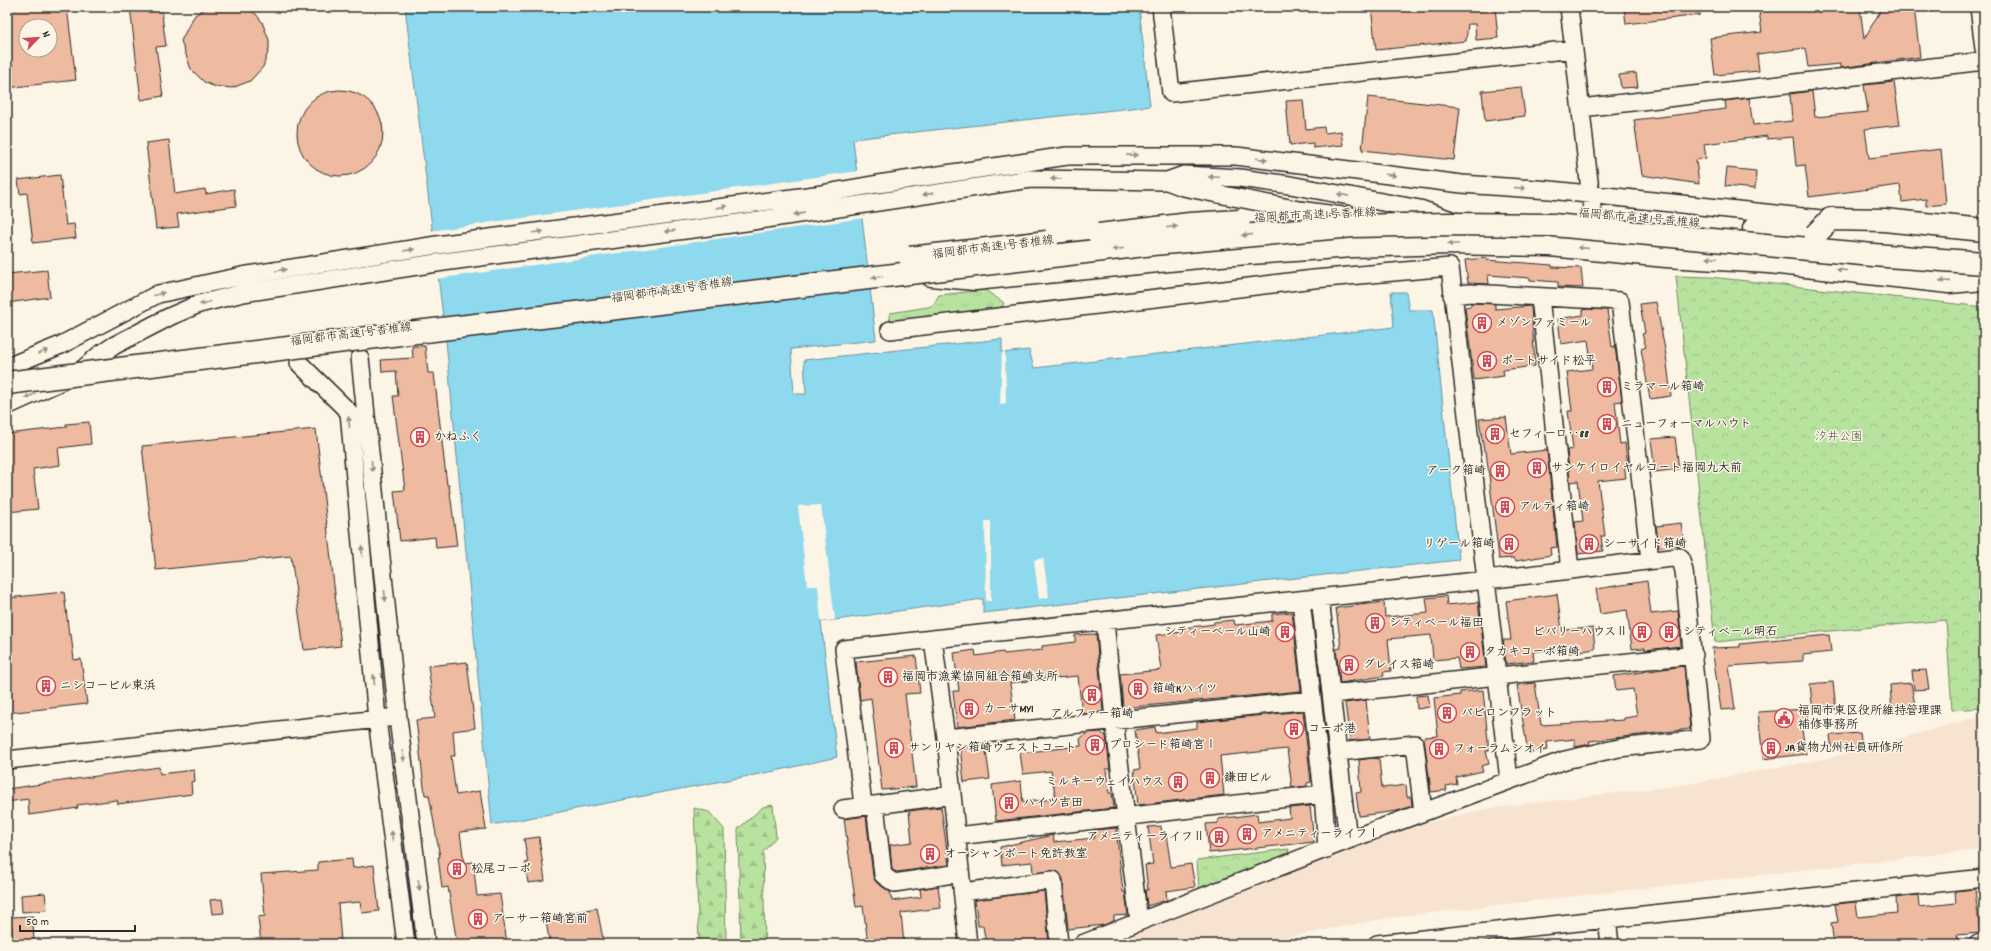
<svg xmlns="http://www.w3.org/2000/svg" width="1991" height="951" font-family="Dekko,'Klee One',sans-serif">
<defs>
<pattern id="grass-tufts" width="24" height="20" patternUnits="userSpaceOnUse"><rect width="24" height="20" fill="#b8e39f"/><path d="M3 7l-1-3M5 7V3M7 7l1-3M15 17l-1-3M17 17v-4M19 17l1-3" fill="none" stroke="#9ec389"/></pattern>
<pattern id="forest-firs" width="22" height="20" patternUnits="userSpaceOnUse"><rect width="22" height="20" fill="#b8e39f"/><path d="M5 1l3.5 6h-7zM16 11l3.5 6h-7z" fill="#9ec389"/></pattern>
<pattern id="park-crowns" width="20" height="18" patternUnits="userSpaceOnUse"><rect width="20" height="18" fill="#b8e39f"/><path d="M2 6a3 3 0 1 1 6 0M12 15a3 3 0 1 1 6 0" fill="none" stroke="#9ec389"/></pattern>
</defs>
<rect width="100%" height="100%" fill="#fcf5e5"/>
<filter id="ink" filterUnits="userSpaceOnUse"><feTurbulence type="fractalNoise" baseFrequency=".025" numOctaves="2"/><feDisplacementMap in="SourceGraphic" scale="8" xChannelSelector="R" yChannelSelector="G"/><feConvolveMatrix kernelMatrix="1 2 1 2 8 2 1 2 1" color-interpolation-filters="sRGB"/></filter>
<g filter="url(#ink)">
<path fill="#f8e3d0" d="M1984,715V849L1387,918L1252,944H1098L1387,832L1485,809L1688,784L1834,757Z"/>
<path fill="url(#grass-tufts)" stroke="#728765" d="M985,290L1004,303L1002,307L890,322V313L928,307L933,305L939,295Z"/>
<path fill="url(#forest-firs)" stroke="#728765" d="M773,805L776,837L763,852L765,944H741L738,829L763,807Z
M694,808L709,812L724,829L726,944H699Z"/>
<path fill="url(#park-crowns)" stroke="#728765" d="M1676,276L1710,277L1984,307V708L1952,710L1946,620L1715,642Z
M1289,849L1287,857L1199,891L1197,860Z"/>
<path fill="#8ed9ee" stroke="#6693a0" d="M405,7H1139L1150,106L853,139L876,340L791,349L794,394H806L804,360L1002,339V353L1029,350L1034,368L1394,327L1391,292H1406L1409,310H1433L1459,560L983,613V599L821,622L837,757L780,770L492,825L446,341Z"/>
<path fill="#fcf5e5" d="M859,171L864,218L436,279L430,231Z
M1005,352L1006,403L1000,404L1002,353Z
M821,505L835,620L821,622L818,586H807L798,506Z
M985,521H991V601H986Z
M1043,558L1049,597L1039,599L1034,560Z"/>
<path fill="#eebaa0" stroke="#2b2b2b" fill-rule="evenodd" d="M7,7H67L76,80L7,88ZM26,26H50V50H26Z
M130,7H161L166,46L156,47L163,96L141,100Z
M207,7H245L256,14L262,22L269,40V49L263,67L250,81L232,88L213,86L204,82L191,69L181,41L190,23L195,15Z
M1371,7H1495L1498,38L1476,40L1475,24H1468L1466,41L1376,50Z
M1624,7H1699L1700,15L1626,24Z
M1768,7H1860L1864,39L1882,8L1914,7L1920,57L1840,68V64L1808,67L1805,48L1757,54L1759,71L1715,75L1710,38L1762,32L1759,11L1769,10Z
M1636,73L1638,87L1621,88L1619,75Z
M1894,82L1900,125L1865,129L1869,158L1941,149L1946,204L1926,206V199L1902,202L1900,185L1809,197L1805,165L1796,166L1793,137L1767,139V136L1704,144L1706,158L1696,160L1699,184L1642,175L1634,120L1726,109L1725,101L1749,98L1753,125L1792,121L1790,94L1812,91L1815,117L1868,112L1864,85Z
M1521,87L1525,116L1485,121L1482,91Z
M297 133a43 43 0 1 1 86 0a43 43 0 1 1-86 0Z
M1368,97L1460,107L1454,160L1362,150Z
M1303,100L1306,129L1324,127L1325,133L1341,131L1343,145L1313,148V143L1290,145L1286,101Z
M169,140L175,194L205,189L206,194L234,189L236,206L177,214L179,227L156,229L146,143Z
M1727,168L1756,171L1755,189L1725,186Z
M60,175L66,225L74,224L76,238L33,243L27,193L20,194L18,180Z
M1486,258V260L1552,265V267L1581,268L1583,288L1558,287V282L1530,280V278L1488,275L1489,284L1468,283L1465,260Z
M47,270L50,297L7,303V274Z
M1656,302L1666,355L1671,396L1650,399L1641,349L1646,347L1642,334L1645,333L1640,304Z
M1471,303L1495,304V309L1531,306L1535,366L1503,370L1504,376L1474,380L1465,307L1471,306Z
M1588,309L1607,310L1612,347L1615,346L1622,401L1615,402L1620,444L1625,443L1628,465H1624L1626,478L1598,481L1605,536H1601L1603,551L1578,554L1575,522L1583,521L1578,481L1570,482L1567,450L1573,449L1568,411H1572L1567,372L1592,369L1588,340L1561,344L1558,319L1583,315V310Z
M412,346H425L428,373H434L447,485H449L457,546L436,548L435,537L400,541L394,491L405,490L393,396H398L396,371L382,372L381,360L413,358Z
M1506,417L1511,454L1547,450L1557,547L1550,548L1551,555L1516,561L1514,558L1499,559L1486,451H1484L1479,419Z
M89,422L91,444L58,448L60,465L33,469L38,509L7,512V434L66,427V424Z
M316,429L341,646L304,650L291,556L156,570L142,446Z
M1675,437L1679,469L1655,472L1651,439Z
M1681,523L1684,545L1659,547L1656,526Z
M1647,581L1651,614L1678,611L1681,646L1645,650V648L1632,649L1627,610L1600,614L1596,589Z
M64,592L69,635L71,634L74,660L81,659L87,704L7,713V598Z
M1557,594L1562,630L1593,628L1595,649L1569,653L1568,647L1533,652L1534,661L1506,664L1503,640H1511L1506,601Z
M1446,596L1447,605L1478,602L1486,667L1459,669L1457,658L1433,660L1431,635L1388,639L1391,671L1383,672L1384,676L1340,683L1336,649L1341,648L1336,608L1384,602L1385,617L1428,613L1426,598Z
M1292,612L1301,691L1123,708L1120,674L1161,670L1156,635L1183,632V628L1214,624V622L1234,620L1235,625L1272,621V614Z
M1096,634L1103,712L1082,714L1078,676L1046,679L1010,683L1015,720L957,727L953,691H959L954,653L975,650L976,656L1003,652L1004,654L1042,650V646L1075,642V635Z
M1829,635L1831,652L1803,655V661L1729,666L1735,709L1721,710L1712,648L1740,647V644Z
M916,656L920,693L905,694L916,787L882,790L871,698L860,700L856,662Z
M467,662L475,728L453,731L455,756H451L456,795L480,791L486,829L460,832L464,863L473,862L477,896L500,894L507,944H457L448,887L442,888L438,857H440L429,795H425L416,720L435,718L428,666Z
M1684,666L1690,729L1589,741L1590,744L1575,747V739L1547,742L1548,750L1528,753L1517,685L1535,683L1541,725L1624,720V718L1637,716L1633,689L1616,691L1614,676Z
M1926,670L1929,689L1914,690L1912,671Z
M1833,682L1836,709L1813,712L1810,684Z
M1911,683L1916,711L1892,713L1890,685Z
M1483,690L1489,751H1486L1489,764L1481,766L1483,771L1456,777L1457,784L1446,786L1447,790L1431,792L1424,737L1438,736L1434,698L1460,695V692Z
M1428,695L1430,707L1417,709L1416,696Z
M1366,700L1370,739L1350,741L1345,703Z
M1807,709L1809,724H1801L1806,754L1763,759L1758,712Z
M1303,711L1311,782L1307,783V786L1292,788L1287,749L1220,756L1224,795L1138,805L1134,770L1140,769L1135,730L1155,727L1156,733L1197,728V722Z
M1100,732L1106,736L1110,769H1106L1109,793H1112L1114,808L996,821L992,785L1021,781L1023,802L1056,799L1051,771L1023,774L1020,753L1081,746L1080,739L1087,733Z
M1860,733L1862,747L1832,750L1830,735Z
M985,744L990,779L964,782L960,747Z
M1373,758L1379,759L1382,788L1406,785L1407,797H1411L1412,806L1397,811L1359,816L1356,793L1361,792L1359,760Z
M159,767L160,774L194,770L195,781L191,782L192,794L118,804L117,800L77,805L78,808L29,815L28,799L7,802V789Z
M1310,806L1314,842L1209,853L1206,824L1218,823V819L1257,814L1258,822L1290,818L1289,808Z
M941,807L949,865L897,872L892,870L890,845L912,842L909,811Z
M866,816L873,876L877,883L890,892L892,901L921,897L920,889L938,886L941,908L901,913L904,944H868L863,906L856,907L844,819Z
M1161,826L1162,834H1166L1171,867L1191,864L1195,887L1166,891L1167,900L1147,906L1145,890H1148L1145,865L1153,864L1148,827Z
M1116,828L1123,892H1125L1128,915L1114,916V921L1104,925L1068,929L1063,879L1057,871L1033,873L1032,862L1002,865L1000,847L1053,835L1054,842L1095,838L1094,830Z
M539,837L545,881L528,883L525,863H528L524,839Z
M352,859L353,868L374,865L379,911L362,913L360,902L338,904L341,942L302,944V939L261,943L258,917L265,916L261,874L318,870V862Z
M1975,889L1980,933L1957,935L1958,941L1938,944H1834L1831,923L1838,922L1835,904L1856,902L1858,917L1897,913L1896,898L1918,895L1919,907L1956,903L1955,891Z
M1044,891L1049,944H986L983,926H978L975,900Z
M45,893L47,910L22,912L21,895Z
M222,899L224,913L212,914L210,900Z
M597,908L604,944H550L545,917Z
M33,916L34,944H13L11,917Z"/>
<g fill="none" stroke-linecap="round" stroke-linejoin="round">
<g stroke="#2b2b2b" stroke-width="20">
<path id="minor" d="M1161,7L1171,93L1574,49
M1569,7L1594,225
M1979,7L1984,49
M1581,108L1984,61
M1167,181L1183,187L1299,210L1365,219
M1452,295L1470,293L1620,301L1650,560
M1540,297L1570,570
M890,330L1314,279L1450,267L1509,780
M360,358L398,718L426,944
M299,363L349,412L377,719L406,944
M7,367L61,345L158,294L242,276L437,245L815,195L878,184L1067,156H1236L1462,184L1550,190L1840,221
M7,406L77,374L98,356L115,345L171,316L199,304L243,293L443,262L746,222L1031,179L1167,181L1184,175L1240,178L1290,185L1420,209L1454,221
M1320,598L1348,840
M1301,600L1323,794L1327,849
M1105,621L1114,720L1139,922
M1332,694L1694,655
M946,738L1311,700
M1338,752L1415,744L1423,812
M7,760L388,718
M952,795L875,805L883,875L894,883L960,873
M863,805L844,649L933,639
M843,809L873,805
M957,836L1323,794
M963,892L1053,880L1059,944
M1607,919L1984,878
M968,944L946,738L933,639L1486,580L1680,557L1684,571L1701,739L1619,748L1565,760L1348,840L1082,944
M1377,944L1607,919L1610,944
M1978,944L1984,943"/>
</g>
<g stroke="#2b2b2b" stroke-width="25">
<path id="highway" d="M1754,229L1984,249
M931,275L975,279L1220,255L1353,246L1449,243L1550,245L1666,256L1769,262L1949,282L1984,279"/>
</g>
<use href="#minor" stroke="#fcf5e5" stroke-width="17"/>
<use href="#highway" stroke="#fcf5e5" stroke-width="22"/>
<g stroke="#2b2b2b" stroke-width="25" stroke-linecap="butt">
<path id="highway-bridge" d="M1099,235L1190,224L1239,221
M1815,235L1831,219L1884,220L1984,230
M910,258L1047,242
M7,383L408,333L1153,244L1353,226L1450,224L1553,225L1873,255L1984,263"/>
</g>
<use href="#highway-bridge" stroke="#fcf5e5" stroke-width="22"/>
</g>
<defs><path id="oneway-solid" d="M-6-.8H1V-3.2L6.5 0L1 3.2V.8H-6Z"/></defs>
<g fill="#949088">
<use href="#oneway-solid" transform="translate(1132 155) rotate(-1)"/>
<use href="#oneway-solid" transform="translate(1262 159) rotate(7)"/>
<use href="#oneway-solid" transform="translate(1391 175) rotate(7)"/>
<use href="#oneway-solid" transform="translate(1214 177) rotate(-177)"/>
<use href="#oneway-solid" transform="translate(1056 179) rotate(-180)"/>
<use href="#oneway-solid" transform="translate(1520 188) rotate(4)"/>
<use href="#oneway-solid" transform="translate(928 194) rotate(172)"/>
<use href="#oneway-solid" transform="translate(1343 195) rotate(-169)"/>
<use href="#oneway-solid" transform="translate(722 207) rotate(-8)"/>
<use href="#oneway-solid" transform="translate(799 214) rotate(171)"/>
<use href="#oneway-solid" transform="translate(1172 227) rotate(-7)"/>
<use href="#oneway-solid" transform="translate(670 231) rotate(173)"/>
<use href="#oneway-solid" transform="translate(538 232) rotate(-7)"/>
<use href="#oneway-solid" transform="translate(1247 235) rotate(175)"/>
<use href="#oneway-solid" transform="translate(1453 244) rotate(-180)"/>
<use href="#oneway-solid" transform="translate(1583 248) rotate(-175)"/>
<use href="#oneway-solid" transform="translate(1118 249) rotate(173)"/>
<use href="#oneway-solid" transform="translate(409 250) rotate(-9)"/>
<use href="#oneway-solid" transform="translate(1712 258) rotate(-177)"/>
<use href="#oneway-solid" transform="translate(281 270) rotate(-9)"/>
<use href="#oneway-solid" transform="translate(1842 270) rotate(-173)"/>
<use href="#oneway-solid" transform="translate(877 277) rotate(173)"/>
<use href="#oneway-solid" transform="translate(1945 281) rotate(-176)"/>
<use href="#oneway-solid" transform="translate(159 294) rotate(-18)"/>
<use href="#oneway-solid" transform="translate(205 303) rotate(166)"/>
<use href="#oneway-solid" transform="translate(43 352) rotate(-22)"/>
<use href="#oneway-solid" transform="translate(30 396) rotate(155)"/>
<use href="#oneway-solid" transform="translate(349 422) rotate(-95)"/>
<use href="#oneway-solid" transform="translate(372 466) rotate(84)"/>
<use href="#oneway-solid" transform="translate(362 551) rotate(-95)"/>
<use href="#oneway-solid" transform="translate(385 596) rotate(84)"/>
<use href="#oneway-solid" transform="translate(374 680) rotate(-95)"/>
<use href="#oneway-solid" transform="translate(403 756) rotate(83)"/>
<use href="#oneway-solid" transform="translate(392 836) rotate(-97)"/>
<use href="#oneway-solid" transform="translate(419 885) rotate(83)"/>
</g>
</g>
<defs>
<g id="building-ring" transform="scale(1)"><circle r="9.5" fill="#fcf5e5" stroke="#d1495b" stroke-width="1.5"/><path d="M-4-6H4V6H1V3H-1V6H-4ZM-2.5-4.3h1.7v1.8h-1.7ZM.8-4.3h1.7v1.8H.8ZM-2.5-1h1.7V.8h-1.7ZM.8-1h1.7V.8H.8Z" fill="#d1495b"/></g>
<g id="civic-ring" transform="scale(1)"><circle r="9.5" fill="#fcf5e5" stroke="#d1495b" stroke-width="1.5"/><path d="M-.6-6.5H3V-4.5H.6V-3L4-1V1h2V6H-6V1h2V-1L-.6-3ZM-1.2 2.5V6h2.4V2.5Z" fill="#d1495b"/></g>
</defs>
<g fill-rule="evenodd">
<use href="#building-ring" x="1482" y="323"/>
<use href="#building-ring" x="1487" y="361"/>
<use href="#building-ring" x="1607" y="387"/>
<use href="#building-ring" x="1607" y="424"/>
<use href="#building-ring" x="1495" y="434"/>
<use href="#building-ring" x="420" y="437"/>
<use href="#building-ring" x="1537" y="468"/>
<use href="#building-ring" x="1500" y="471"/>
<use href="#building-ring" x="1505" y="507"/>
<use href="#building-ring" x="1509" y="544"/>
<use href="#building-ring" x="1589" y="544"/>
<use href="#building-ring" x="1375" y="623"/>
<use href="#building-ring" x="1285" y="632"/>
<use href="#building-ring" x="1642" y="632"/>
<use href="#building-ring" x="1669" y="632"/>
<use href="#building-ring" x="1470" y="652"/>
<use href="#building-ring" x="1349" y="665"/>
<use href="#building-ring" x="888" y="677"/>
<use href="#building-ring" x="46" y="686"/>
<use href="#building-ring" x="1138" y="689"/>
<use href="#building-ring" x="1092" y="695"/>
<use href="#building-ring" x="969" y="709"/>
<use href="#building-ring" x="1447" y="713"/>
<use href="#civic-ring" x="1784" y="718"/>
<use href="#building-ring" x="1294" y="729"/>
<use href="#building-ring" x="1095" y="745"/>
<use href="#building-ring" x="894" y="748"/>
<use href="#building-ring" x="1771" y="748"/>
<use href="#building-ring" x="1439" y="749"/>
<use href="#building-ring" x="1210" y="778"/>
<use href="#building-ring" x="1178" y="782"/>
<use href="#building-ring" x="1009" y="803"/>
<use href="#building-ring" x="1247" y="834"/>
<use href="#building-ring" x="1219" y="837"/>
<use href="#building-ring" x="930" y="854"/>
<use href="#building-ring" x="457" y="869"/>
<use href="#building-ring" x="478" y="919"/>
</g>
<g text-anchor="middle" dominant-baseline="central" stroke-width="3" stroke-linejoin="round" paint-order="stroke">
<g font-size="12" fill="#2b2b2b" stroke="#fcf5e5">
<text transform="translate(1315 216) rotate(-3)">福岡都市高速1号香椎線</text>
<text transform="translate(1639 219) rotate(5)">福岡都市高速1号香椎線</text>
<text transform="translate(993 248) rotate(-7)">福岡都市高速1号香椎線</text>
<text transform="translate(672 291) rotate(-8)">福岡都市高速1号香椎線</text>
<text transform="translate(351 335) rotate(-7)">福岡都市高速1号香椎線</text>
</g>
<g font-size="12" font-weight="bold" fill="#2b2b2b" stroke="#fcf5e5" text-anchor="start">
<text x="1496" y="323">メゾンファミール</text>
<text x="1501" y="361">ポートサイド松平</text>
<text x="1621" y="387">ミラマール箱崎</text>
<text x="1621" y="424">ニューフォーマルハウト</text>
<text x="1509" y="434">セフィーロ‥88</text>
<text x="434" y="437">かねふく</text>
<text x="1551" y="468">サンケイロイヤルコート福岡九大前</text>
<text x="1486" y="471" text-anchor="end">アーク箱崎</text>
<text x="1519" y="507">アルティ箱崎</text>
<text x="1495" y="544" text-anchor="end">リゲール箱崎</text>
<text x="1603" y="544">シーサイド箱崎</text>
<text x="1389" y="623">シティベール福田</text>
<text x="1271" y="632" text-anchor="end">シティーベール山崎</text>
<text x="1628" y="632" text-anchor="end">ビバリーハウスⅡ</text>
<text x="1683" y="632">シティベール明石</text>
<text x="1484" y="652">タカキコーポ箱崎</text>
<text x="1363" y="665">グレイス箱崎</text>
<text x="902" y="677">福岡市漁業協同組合箱崎支所</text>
<text x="60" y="686">ニシコービル東浜</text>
<text x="1152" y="689">箱崎Kハイツ</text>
<text x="983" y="709">カーサMY1</text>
<text x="1798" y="711">福岡市東区役所維持管理課<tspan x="1798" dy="14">補修事務所</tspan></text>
<text x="1461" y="713">バビロンフラット</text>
<text x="1092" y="714" text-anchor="middle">アルファー箱崎</text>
<text x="1308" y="729">コーポ港</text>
<text x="1109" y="745">プロシード箱崎宮Ⅰ</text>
<text x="908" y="748">サンリヤン箱崎ウエストコート</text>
<text x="1785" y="748">JR貨物九州社員研修所</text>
<text x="1453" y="749">フォーラムシオイ</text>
<text x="1224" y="778">鎌田ビル</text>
<text x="1164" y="782" text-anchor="end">ミルキーウェイハウス</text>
<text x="1023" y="803">ハイツ吉田</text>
<text x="1261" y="834">アメニティーライフⅠ</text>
<text x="1205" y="837" text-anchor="end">アメニティーライフⅡ</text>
<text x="944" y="854">オーシャンボート免許教室</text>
<text x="471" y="869">松尾コーポ</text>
<text x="492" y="919">アーサー箱崎宮前</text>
</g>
<g font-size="12" fill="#4e5948" stroke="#fcf5e5">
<text x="1839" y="437">汐井公園</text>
</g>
</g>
<rect width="1991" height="951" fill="none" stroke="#fcf5e5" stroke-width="24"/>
<rect x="12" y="12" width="1967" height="927" fill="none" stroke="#2b2b2b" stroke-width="1.5" filter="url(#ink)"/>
<g transform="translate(38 38) rotate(65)"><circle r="19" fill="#fcf5e5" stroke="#a8a49b"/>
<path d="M0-3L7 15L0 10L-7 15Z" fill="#d1495b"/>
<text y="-6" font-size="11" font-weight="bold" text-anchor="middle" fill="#2b2b2b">N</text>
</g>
<path d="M20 925v6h115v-6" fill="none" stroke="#2b2b2b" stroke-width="2"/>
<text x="26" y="925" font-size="12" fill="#2b2b2b" stroke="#fcf5e5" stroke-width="3" paint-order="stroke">50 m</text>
</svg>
